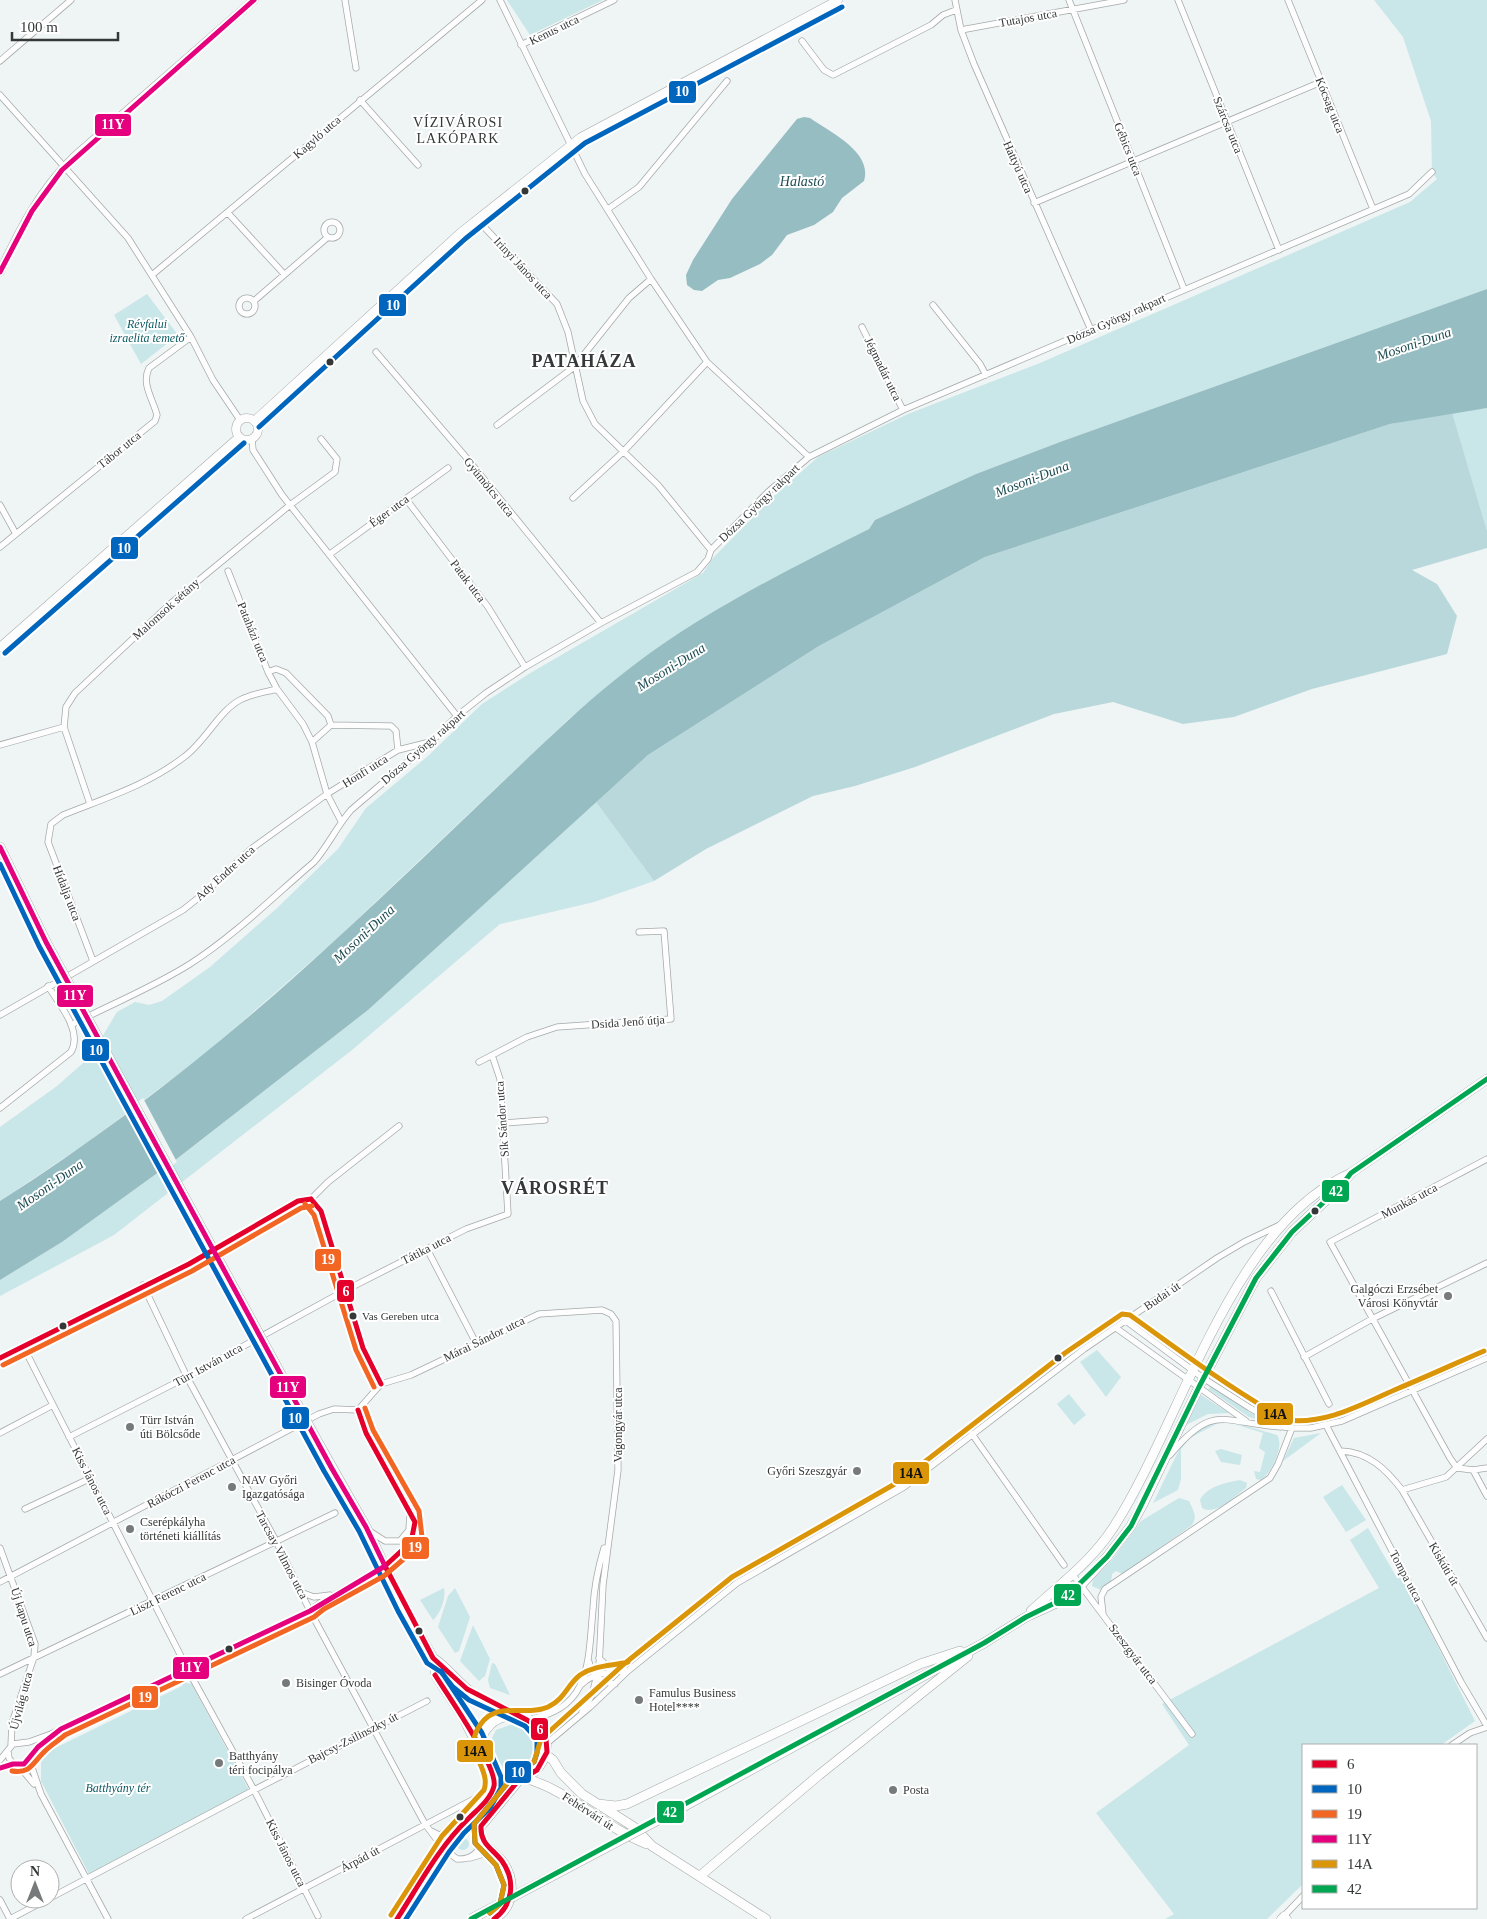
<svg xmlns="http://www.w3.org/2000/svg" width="1487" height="1919" font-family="'Times New Roman',serif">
<rect width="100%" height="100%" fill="#eff4f4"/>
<path fill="#c9e6e9" d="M507,0H603L530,35Z
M1374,0H1487V289L1060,442L976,474L875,520L869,529L729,602L571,717L331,944L204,1055L88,1142L0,1201V1127L57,1086L90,1057L117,1012L135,1002L149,1005L162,1001L210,967L276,909L338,849L366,808L428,756L482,704L532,672L703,573L713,558L774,496L818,457L908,414L1040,363L1410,202L1437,179L1432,172L1431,121L1403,37Z
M147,294L178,335L141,364L114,315Z
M1487,408V531L1452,412Z
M596,802L654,881L594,902L500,924L352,1050L114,1235L0,1296V1280L62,1242L174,1161L368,1010Z
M1097,1350L1121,1377L1106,1397L1080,1362Z
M1212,1386L1249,1412L1271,1423L1249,1417L1208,1389Z
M1069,1394L1086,1415L1074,1425L1057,1404Z
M1201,1395L1229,1413L1208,1414L1186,1425Z
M1213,1421H1228L1277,1435C1285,1446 1271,1473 1261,1480L1256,1479L1254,1471L1260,1472L1265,1452L1259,1448L1263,1433L1231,1423H1218L1190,1438L1181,1449V1479L1178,1490L1153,1503L1180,1448L1191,1433Z
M1321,1433L1283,1461L1294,1438Z
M1221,1449L1242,1455L1240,1465L1221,1462L1215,1451Z
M1240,1480L1247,1483L1246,1488C1235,1496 1216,1516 1202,1508L1200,1500C1206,1487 1227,1482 1240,1480Z
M1342,1485L1366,1520L1346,1532L1323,1497Z
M1179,1498L1189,1501C1193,1510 1198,1516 1192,1525L1123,1574L1116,1571L1112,1574L1111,1582L1101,1590L1092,1586L1093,1580L1112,1560L1141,1521Z
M1368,1528L1397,1578L1402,1575L1475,1721L1441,1745H1303V1884L1267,1919H1165L1174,1914L1096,1813L1189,1745L1162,1704L1379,1588L1350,1540Z
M444,1588C446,1598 441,1613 433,1620L420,1600Z
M455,1588L470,1617L459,1651L455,1653L438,1627L448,1596Z
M473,1625L490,1659L485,1676L479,1681L460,1661Z
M492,1663L495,1664L510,1695L490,1688L488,1680Z
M185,1679L188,1684L191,1683L249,1790L89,1874L41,1781V1759L53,1749L182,1686Z
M510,1725C536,1725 531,1736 538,1756L520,1774L504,1769L489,1744L496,1730Z
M457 1844a6 6 0 1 1 12 0a6 6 0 1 1-12 0Z"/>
<path fill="#b9d8dc" d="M1452,412L1487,531V548L1412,570L1437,584L1457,616L1447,654L1312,689L1234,717L1183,724L1113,702L1054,714L915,767L855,786L813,796L706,849L654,881L596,802L648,755L819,646L985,557L1390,424Z"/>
<path fill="#96bdc2" d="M804,117L810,118C830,132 873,152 864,181L842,198L833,212L814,225L787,235L772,255L760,264L730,278L718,280L702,291L694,290L687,285L686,275L693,260L732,199L797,119Z
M1487,289V408L1390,424L985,557L819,646L648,755L368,1010L174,1161L62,1242L0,1280V1201C118,1126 229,1038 332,943C392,888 451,831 510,775C550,737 590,698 634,665C706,610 788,570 869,529L875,520L976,474L1060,442Z"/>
<path fill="#eff4f4" d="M143,1098L177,1162L161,1174L127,1110Z"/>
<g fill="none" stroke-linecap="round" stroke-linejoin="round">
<g stroke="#a5a9a9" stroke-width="7">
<path id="street" d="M345,0L356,68
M500,0L585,174L651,279L707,362L809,457
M955,0L961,30L974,64L1091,330
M1069,0L1184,289
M1178,0L1279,250
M1288,0L1373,209
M961,30L1124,0
M802,41L824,70L833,75L931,25L943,15L956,10
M521,45L614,0
M0,61L71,0
M0,95L128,238L191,337L213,380L240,420
M360,100L418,165
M1034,203L1321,82
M608,209L639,187L727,81
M228,213L284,274
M324 230a8 8 0 1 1 16 0a8 8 0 1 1-16 0Z
M485,228L557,304L568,332L583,401L595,424L658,485L711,550
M152,275L482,0
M239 306a8 8 0 1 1 16 0a8 8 0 1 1-16 0Z
M254,301L328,237
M933,305L980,364L986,375
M862,327L903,410
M376,352L465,456L601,623
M497,425L574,367L629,298L651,279
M252,439L253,450L282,495L457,716
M573,498L623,452L707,362
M406,499L488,607L525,667
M0,505L16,534
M0,547L155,421L157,415C153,399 141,384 149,368L191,337
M330,554L448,468
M228,571L268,672L277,689L303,724L312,742L327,794L341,821
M268,672L276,669L286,673L328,716L331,725L391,726L396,731L398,750
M312,742L331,725
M0,745L64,727
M90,804L64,727L66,707L75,693L170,604L290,505L335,472L337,459L321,439
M93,961L48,842L51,824L63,815C105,798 148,785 184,757C205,742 219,711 240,700C251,694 266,692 277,689
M0,1015L183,910L207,891L251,849L327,794L398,750L430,742
M71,1025C111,1004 152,988 190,964C235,935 273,897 314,862C328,846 337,826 351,810L432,741L457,716L486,693L525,667L601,623L697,572L708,559L711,550L768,492L809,457L903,410L1409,194L1432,172
M479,1062L527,1037L557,1027L671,1019L664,931L639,932
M0,1108L71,1052C83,1031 59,1004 48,986
M503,1123L545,1120
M1487,1159L1330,1242L1450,1458L1457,1468L1473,1470L1487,1468
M311,1199L321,1211L363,1348L381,1384
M311,1199L328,1182L399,1126
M427,1249L476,1343
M143,1285L187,1377L276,1541L310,1611L425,1824L443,1848L457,1859C470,1860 479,1853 483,1840
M1271,1291L1329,1404
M1126,1321L1203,1378L1250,1408L1284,1427L1292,1428H1311L1342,1421L1487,1358
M1116,1328L1246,1421
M23,1346L188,1670L254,1790L318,1916
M1304,1357L1372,1319L1487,1263
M0,1358C99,1305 204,1263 298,1201L311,1199
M381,1384L411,1375L539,1314L602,1310L611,1314L616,1321L618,1470L603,1585L599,1667L592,1695L582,1712
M358,1410L381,1384
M1326,1425L1461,1682L1487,1726
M0,1433L53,1405
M972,1434L1064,1565
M69,1437L187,1377L346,1290L466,1229L508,1214L500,1079L492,1055
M1341,1451C1368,1452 1386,1469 1402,1490L1446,1477L1487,1439
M1170,1455C1214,1402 1222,1423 1281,1427
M1473,1470L1487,1496
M1402,1490L1487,1638
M25,1509L91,1478
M371,1532L385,1541H400L409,1530L410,1514
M0,1548L35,1644L34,1657L12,1723L11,1746
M1073,1575L1192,1734
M0,1582L319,1414L334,1409L358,1410
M303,1593L314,1597L330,1595
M1103,1614L1101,1597L1105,1589L1270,1478L1278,1464L1292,1428
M599,1658L611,1670
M589,1662C591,1675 603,1683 615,1684
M0,1674L335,1513
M582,1684C595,1671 613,1673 629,1670
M528,1719C592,1710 588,1660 593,1609C594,1588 598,1568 604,1548
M546,1744L590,1707L629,1670L737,1583L904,1487L1084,1349L1217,1258L1244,1242L1282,1224
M1452,1745L1470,1733L1487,1727
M8,1752L9,1758L13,1764H24L34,1751L49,1737
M29,1759L41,1794L108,1919
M0,1760L13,1744L29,1742L51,1734L310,1611L320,1603L380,1570L408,1546L415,1535L412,1514L366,1433L358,1410
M18,1765L34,1784
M0,1768L13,1764
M431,1831L439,1835L455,1829
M470,1858L494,1851
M50,1898L254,1790L427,1701
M0,1900L10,1919
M1284,1916L1303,1896
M10,1919L48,1899
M246,1919L474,1799"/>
</g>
<g stroke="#a5a9a9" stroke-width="9">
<path id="secondary" d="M0,272C20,229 40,190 74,157L254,0
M236 429a11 11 0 1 1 22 0a11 11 0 1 1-22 0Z
M254,421L460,233L581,137L838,0
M0,647L239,437
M1281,1919L1284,1916L1287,1919"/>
</g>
<g stroke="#a5a9a9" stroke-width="10">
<path id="primary" d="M0,847L46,942
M315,1437L366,1527L405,1608L433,1658L436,1676L463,1717L480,1751
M1031,1611C1060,1584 1091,1562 1113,1528C1182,1422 1230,1226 1351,1173L1487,1079
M433,1658C449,1668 458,1684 474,1694C487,1703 502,1706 515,1715
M545,1754L553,1760L561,1773L582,1794L634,1827L652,1846L766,1919
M524,1778C569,1790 603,1827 647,1844
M598,1804L616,1806L627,1804L920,1664L960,1651
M681,1808L984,1643L1026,1617L1059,1602L1081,1585L1107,1557L1131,1526L1143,1504L1199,1387L1256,1278L1292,1232L1341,1186L1351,1173
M700,1876L819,1775L968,1656
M397,1919C417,1889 434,1858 456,1830C467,1816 488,1805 493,1787C499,1768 464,1750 491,1724C502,1714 521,1713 533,1722C568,1748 527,1801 490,1770
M494,1919C515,1907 516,1880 502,1861C497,1854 488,1849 483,1841C480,1837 481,1831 481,1826L520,1779"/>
</g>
<use href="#street" stroke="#fdfdfd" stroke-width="5.5"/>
<use href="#secondary" stroke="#fdfdfd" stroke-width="8"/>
<use href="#primary" stroke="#fdfdfd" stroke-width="9"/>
<g stroke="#a5a9a9" stroke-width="10" stroke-linecap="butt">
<path id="primary-bridge" d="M46,942L315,1437
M471,1919L681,1808"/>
</g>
<use href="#primary-bridge" stroke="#fdfdfd" stroke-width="9"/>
<g stroke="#fff" stroke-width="9">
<path id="bus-1" d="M311,1199L321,1211L363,1348L381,1384
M0,1358L189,1264L298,1201L311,1199
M358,1410L366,1433L415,1522L411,1542L385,1566
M385,1566L433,1658L467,1689L527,1720L539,1728L546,1739L547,1752L537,1770L518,1781L481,1826C480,1844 492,1848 502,1861C516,1881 513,1905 494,1919
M397,1919C419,1885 439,1847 468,1819C477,1810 491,1799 494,1786C498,1767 447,1694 435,1675"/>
</g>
<g stroke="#fff" stroke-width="9">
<path id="bus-2" d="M259,427L465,239L585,143L842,7
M5,653L244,443
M0,864L39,946L324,1471L359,1531L398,1611L427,1663L441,1672L453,1687L469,1700L525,1726L537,1739V1753L534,1762L515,1774L474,1824L475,1843L496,1865L504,1885L500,1904L490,1913
M406,1919L449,1852L464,1833L490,1808L501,1788V1777L482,1733L441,1671"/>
</g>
<g stroke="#fff" stroke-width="9">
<path id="bus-3" d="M305,1204L314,1215L356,1350L374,1387
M3,1365L192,1271L301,1208L312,1206
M12,1771C30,1774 32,1764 43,1753C49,1746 58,1741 65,1735L314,1617L324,1609L384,1576L413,1551L422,1537L419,1511L373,1430L365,1408"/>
</g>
<g stroke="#fff" stroke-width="9">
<path id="bus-4" d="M0,272L32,211L62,170L254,0
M0,847L46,942L331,1467L366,1527L385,1566
M0,1768L13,1764H24L38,1747L61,1729L310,1611L385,1566"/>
</g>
<g stroke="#fff" stroke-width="9">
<path id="bus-5" d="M490,1913L500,1904L504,1885L496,1865L475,1843L474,1824L515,1774L534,1762L541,1739L624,1664L732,1577L900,1481L1065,1353L1122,1314L1130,1315C1181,1352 1231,1389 1286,1420C1327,1425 1364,1403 1399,1388C1428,1376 1456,1363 1484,1351
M391,1915L442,1836L484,1790C491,1770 467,1754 476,1732C492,1697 523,1718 548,1707C565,1699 567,1685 580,1675C595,1665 612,1666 628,1662"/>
</g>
<g stroke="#fff" stroke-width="9">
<path id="bus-6" d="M471,1919L984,1643L1026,1617L1065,1598L1107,1557L1131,1526L1199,1387L1256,1278L1292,1232L1341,1186L1351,1173L1487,1079"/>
</g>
<use href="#bus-1" stroke="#e4002b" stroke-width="5"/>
<use href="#bus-2" stroke="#0065bd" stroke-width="5"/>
<use href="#bus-3" stroke="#f26522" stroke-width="5"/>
<use href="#bus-4" stroke="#e5007d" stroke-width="5"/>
<use href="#bus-5" stroke="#da9608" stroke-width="5"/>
<use href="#bus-6" stroke="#00a651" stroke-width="5"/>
</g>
<g fill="#353838" stroke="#fff" stroke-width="2">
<circle cx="525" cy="191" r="4.5"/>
<circle cx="330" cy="362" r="4.5"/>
<circle cx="1315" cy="1211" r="4.5"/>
<circle cx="353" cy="1316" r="4.5"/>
<circle cx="63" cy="1326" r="4.5"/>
<circle cx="1058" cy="1358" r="4.5"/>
<circle cx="419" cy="1631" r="4.5"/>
<circle cx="229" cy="1649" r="4.5"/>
<circle cx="460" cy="1817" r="4.5"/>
</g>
<g fill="#767a7a" stroke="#fff" stroke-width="2">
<circle cx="1448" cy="1296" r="5"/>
<circle cx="130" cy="1427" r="5"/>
<circle cx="857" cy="1471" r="5"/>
<circle cx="232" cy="1487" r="5"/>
<circle cx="130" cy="1529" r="5"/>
<circle cx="286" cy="1683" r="5"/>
<circle cx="639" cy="1700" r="5"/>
<circle cx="219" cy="1763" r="5"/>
<circle cx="893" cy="1790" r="5"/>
</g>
<g text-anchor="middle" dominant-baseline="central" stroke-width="4" stroke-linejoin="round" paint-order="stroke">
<g font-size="11" fill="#353838" stroke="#fff" text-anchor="start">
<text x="362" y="1316">Vas Gereben utca</text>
</g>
<g font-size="12" fill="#353838" stroke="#fff">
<text transform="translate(1028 18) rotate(-10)">Tutajos utca</text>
<text transform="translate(554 30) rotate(-26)">Kenus utca</text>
<text transform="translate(1330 105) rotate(68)">Kócsag utca</text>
<text transform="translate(1228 125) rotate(68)">Szárcsa utca</text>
<text transform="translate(317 137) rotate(-41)">Kagyló utca</text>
<text transform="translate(1128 149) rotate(68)">Gébics utca</text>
<text transform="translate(1018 167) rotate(66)">Hattyú utca</text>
<text transform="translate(523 268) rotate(47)">Irinyi János utca</text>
<text transform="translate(1116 319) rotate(-24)">Dózsa György rakpart</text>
<text transform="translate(883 369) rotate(64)">Jégmadár utca</text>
<text transform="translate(119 450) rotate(-39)">Tábor utca</text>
<text transform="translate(489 487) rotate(51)">Gyümölcs utca</text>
<text transform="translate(759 503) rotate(-44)">Dózsa György rakpart</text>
<text transform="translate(389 511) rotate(-36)">Éger utca</text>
<text transform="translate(468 581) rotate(53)">Patak utca</text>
<text transform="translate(166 609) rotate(-42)">Malomsok sétány</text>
<text transform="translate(253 632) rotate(68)">Pataházi utca</text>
<text transform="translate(423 747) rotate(-41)">Dózsa György rakpart</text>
<text transform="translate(365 771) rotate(-32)">Honfi utca</text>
<text transform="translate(225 873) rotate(-42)">Ady Endre utca</text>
<text transform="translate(67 893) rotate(69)">Hídalja utca</text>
<text transform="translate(628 1022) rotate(-4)">Dsida Jenő útja</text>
<text transform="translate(502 1119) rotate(-94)">Sík Sándor utca</text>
<text transform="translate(1409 1201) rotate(-28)">Munkás utca</text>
<text transform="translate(426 1249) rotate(-27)">Tátika utca</text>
<text transform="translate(1162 1296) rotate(-34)">Budai út</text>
<text transform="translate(484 1339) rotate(-26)">Márai Sándor utca</text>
<text transform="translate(208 1365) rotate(-29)">Türr István utca</text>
<text transform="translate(618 1425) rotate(-90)">Vagongyár utca</text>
<text transform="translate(92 1481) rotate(63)">Kiss János utca</text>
<text transform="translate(191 1482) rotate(-28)">Rákóczi Ferenc utca</text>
<text transform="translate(282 1555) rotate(62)">Tarcsay Vilmos utca</text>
<text transform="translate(1444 1564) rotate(60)">Kiskúti út</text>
<text transform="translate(1406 1576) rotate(62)">Tompa utca</text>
<text transform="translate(168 1594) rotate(-26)">Liszt Ferenc utca</text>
<text transform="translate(24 1617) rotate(72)">Új kapu utca</text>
<text transform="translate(1133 1654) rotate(53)">Szeszgyár utca</text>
<text transform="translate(21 1701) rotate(-75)">Újvilág utca</text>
<text transform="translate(353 1738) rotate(-27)">Bajcsy-Zsilinszky út</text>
<text transform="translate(588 1811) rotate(33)">Fehérvári út</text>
<text transform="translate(286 1853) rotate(63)">Kiss János utca</text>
<text transform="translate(360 1859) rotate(-28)">Árpád út</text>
</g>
<g font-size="12" font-style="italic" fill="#0c5a62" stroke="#fff">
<text x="147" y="324">Révfalui<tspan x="147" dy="14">izraelita temető</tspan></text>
<text x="118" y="1788">Batthyány tér</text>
</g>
<g font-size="12" fill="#353838" stroke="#fff" text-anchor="start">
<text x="1438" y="1289" text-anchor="end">Galgóczi Erzsébet<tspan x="1438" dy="14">Városi Könyvtár</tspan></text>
<text x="140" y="1420">Türr István<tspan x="140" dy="14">úti Bölcsőde</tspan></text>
<text x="847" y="1471" text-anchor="end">Győri Szeszgyár</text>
<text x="242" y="1480">NAV Győri<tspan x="242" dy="14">Igazgatósága</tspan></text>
<text x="140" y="1522">Cserépkályha<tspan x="140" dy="14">történeti kiállítás</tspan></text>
<text x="296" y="1683">Bisinger Óvoda</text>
<text x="649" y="1693">Famulus Business<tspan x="649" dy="14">Hotel****</tspan></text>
<text x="229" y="1756">Batthyány<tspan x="229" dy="14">téri focipálya</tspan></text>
<text x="903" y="1790">Posta</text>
</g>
<g font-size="14" letter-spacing="1" fill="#353838" stroke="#fff">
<text x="458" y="122">VÍZIVÁROSI<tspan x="458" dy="16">LAKÓPARK</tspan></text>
</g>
<g font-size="14" font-style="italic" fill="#1c4c52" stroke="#fff">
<text x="802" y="181">Halastó</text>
<text transform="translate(1414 344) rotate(-19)">Mosoni-Duna</text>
<text transform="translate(1032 479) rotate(-21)">Mosoni-Duna</text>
<text transform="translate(671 667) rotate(-32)">Mosoni-Duna</text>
<text transform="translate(364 934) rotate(-43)">Mosoni-Duna</text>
<text transform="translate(50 1185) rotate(-35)">Mosoni-Duna</text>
</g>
<g font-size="18" font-weight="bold" letter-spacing="1" fill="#353838" stroke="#fff">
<text x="584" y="361">PATAHÁZA</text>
<text x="555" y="1188">VÁROSRÉT</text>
</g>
</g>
<g stroke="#fff" stroke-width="2">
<rect x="668" y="80" width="29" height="24" rx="5" fill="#0065bd"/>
<rect x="94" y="113" width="38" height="24" rx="5" fill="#e5007d"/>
<rect x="378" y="293" width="29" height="24" rx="5" fill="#0065bd"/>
<rect x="110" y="536" width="29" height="24" rx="5" fill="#0065bd"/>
<rect x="56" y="984" width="38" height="24" rx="5" fill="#e5007d"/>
<rect x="81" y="1038" width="29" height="24" rx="5" fill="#0065bd"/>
<rect x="1321" y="1179" width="29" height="24" rx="5" fill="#00a651"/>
<rect x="314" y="1248" width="28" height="24" rx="5" fill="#f26522"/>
<rect x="336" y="1279" width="19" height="24" rx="5" fill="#e4002b"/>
<rect x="269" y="1375" width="38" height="24" rx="5" fill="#e5007d"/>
<rect x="1256" y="1402" width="38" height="24" rx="5" fill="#da9608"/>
<rect x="281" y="1406" width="29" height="24" rx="5" fill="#0065bd"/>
<rect x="892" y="1461" width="38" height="24" rx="5" fill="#da9608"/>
<rect x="401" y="1536" width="29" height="24" rx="5" fill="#f26522"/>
<rect x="1053" y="1583" width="29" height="24" rx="5" fill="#00a651"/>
<rect x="172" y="1656" width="38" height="24" rx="5" fill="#e5007d"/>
<rect x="131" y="1685" width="28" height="24" rx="5" fill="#f26522"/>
<rect x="530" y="1717" width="19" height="24" rx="5" fill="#e4002b"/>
<rect x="456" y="1739" width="38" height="24" rx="5" fill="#da9608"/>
<rect x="504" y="1760" width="28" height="24" rx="5" fill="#0065bd"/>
<rect x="656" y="1800" width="29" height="24" rx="5" fill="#00a651"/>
</g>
<g font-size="14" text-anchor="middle" font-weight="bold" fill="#fff">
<text x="682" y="96">10</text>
<text x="113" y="129">11Y</text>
<text x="393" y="310">10</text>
<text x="124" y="553">10</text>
<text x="75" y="1000">11Y</text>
<text x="96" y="1055">10</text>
<text x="1336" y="1196">42</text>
<text x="328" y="1264">19</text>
<text x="346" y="1296">6</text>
<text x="288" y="1392">11Y</text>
<text x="295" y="1423">10</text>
<text x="415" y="1552">19</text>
<text x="1068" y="1600">42</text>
<text x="191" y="1672">11Y</text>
<text x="145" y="1702">19</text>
<text x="540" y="1734">6</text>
<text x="518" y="1777">10</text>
<text x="670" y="1817">42</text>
</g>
<g font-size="14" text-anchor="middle" font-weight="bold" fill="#111">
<text x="1275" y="1419">14A</text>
<text x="911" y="1478">14A</text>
<text x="475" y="1756">14A</text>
</g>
<rect x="1302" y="1744" width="175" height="165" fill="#ffffff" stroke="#aeafaf"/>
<rect x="1312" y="1760" width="25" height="8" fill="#e4002b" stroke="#aeafaf"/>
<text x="1347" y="1769" font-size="15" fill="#353838">6</text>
<rect x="1312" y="1785" width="25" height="8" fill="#0065bd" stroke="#aeafaf"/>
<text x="1347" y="1794" font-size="15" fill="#353838">10</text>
<rect x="1312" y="1810" width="25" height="8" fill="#f26522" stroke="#aeafaf"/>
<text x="1347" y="1819" font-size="15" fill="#353838">19</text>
<rect x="1312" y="1835" width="25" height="8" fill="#e5007d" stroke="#aeafaf"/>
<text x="1347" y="1844" font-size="15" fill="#353838">11Y</text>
<rect x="1312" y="1860" width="25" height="8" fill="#da9608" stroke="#aeafaf"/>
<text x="1347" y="1869" font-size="15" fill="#353838">14A</text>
<rect x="1312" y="1885" width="25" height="8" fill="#00a651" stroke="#aeafaf"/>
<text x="1347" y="1894" font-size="15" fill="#353838">42</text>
<g transform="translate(35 1884)"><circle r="24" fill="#ffffff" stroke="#aeafaf"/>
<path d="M0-4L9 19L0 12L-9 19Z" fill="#767a7a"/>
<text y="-8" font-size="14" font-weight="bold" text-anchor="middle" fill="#353838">N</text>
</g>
<path d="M12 32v8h106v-8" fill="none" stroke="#353838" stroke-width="2.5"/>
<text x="20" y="32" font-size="15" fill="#353838" stroke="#ffffff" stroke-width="4" paint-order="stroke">100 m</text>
</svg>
